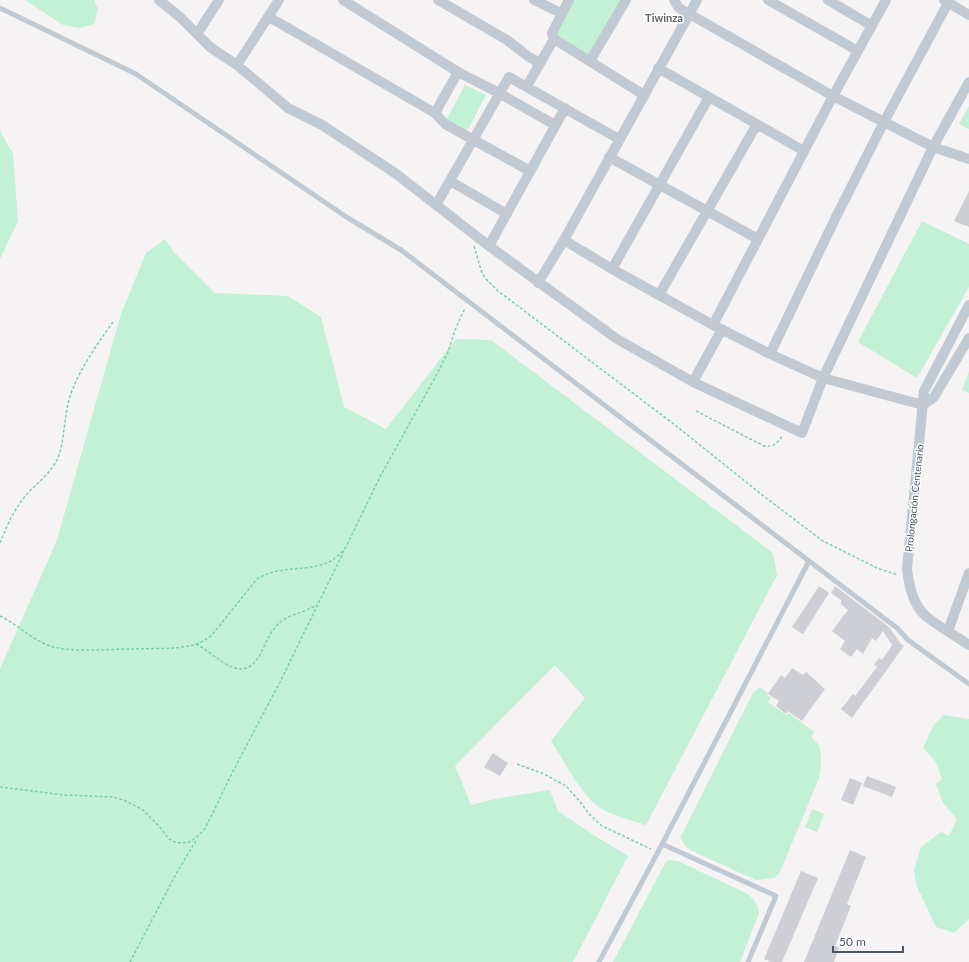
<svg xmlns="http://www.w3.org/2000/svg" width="969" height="962" font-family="Lato,sans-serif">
<rect width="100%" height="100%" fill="#f5f3f3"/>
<path fill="#c3f1d5" d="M25,0H94L98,9L94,24L80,28L63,25Z
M574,0H623L589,56L556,36V33Z
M465,85L486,95L467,131L446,120Z
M969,106V129L959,124Z
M0,131L13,154L18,221L0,259Z
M922,221L969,244V287L917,378L858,342Z
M165,239L173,251L215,293L288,296L321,317L344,407L386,429L456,339L491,340L773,553L777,575L646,825C636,822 609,814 600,808C581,795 564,761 551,741L585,698L555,665L455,766L471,805L495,799L550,790L558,811L595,836L628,856L573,962H0V669L57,540L121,314L146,253Z
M969,371V393L962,390Z
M759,688H761L768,693L767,695L771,697L768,702L786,715L789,713L814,732L811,737C813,739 816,742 818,744C823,754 821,768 819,778L780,872L775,878L756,880L690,850C685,846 682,843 681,836L753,693Z
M943,715L969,719V919L954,933L936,927L916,884L914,870L921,847L941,832L949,836L957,819L943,803L936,784L942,779L936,762L923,748L933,726Z
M812,809L824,814L817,832L805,827Z
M669,860L678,861L748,894C754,900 758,904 759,913L740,962H613L663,867L665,863Z"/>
<path fill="#cdcfd5" d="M969,191V227L954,221Z
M819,586L829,593L803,634L792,627Z
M835,586L889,627L901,644L904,646L852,718L841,709L853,694L855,696L877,667L874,665L879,658L882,660L892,645L883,631L876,641L872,638L863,654L857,649L851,657L840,649L845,641L832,631L848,610L841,604V600L831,593Z
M792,668L803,675L806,672L825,689L802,721L788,711L786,714L776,706L779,701L768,694L781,675L785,678Z
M493,753L508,763L500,776L484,767Z
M867,776L896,787L892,797L863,786Z
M850,778L862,783L853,805L841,800Z
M850,850L866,857L847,904L851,906L835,946L839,948L834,962H804Z
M801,871L818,878L782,962H771L764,959Z"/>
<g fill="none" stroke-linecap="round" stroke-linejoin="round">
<path stroke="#7ad0a6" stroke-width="1.5" stroke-dasharray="3 2" stroke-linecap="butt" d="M474,246L482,273L486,279L498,291L675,425L766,498L823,541L877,568L898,575
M696,411L764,446C775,447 777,443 783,435
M0,543C7,525 14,510 26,495C37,483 51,473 58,458C64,441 64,422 68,404C74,377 97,344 113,322
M0,616C17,624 32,640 50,646C72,653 108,649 132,649C152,648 174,650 193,645C200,643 206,640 212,635L257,579C281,564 308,573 331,561C336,558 341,553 345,548
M196,644C219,656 242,688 261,653C266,643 270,632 278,624C288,614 305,613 316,605
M517,764L544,774L566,786L581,803L589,814L602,826L651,849
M0,787L64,795L113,797L126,801L143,810L159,826L169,839L175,842L181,843L189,842L197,837L204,830L211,817L232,773L280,682L381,475L437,374L448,352L455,330L465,308
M130,962L176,874L197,839"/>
<path stroke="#c1cad2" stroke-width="5" d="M0,8L136,74L348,218L401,250L897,628L908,640L969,684
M662,844L776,896L748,962
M599,962L658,852L809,561"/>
<path stroke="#c1cad2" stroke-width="10" d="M159,0L180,17L210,47L237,65L288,108L322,125L395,173L489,246L617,339L693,382L802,433L823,378L933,147L969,82
M343,0L458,72L499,93L555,125
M438,0L507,40L529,57L540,63
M534,0L561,13
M569,0L552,33L554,39L644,95
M674,0L679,8L833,96L884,122L933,147L969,159
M768,0L858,51
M828,0L872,26
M944,0L969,15
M269,17L435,113L445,124L530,171
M197,34L219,0
M590,61L626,0
M237,65L279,0
M658,68L804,151
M527,86L554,39
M435,113L458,72
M609,157L758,239
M450,181L507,214
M436,205L509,77L619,139
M564,240L612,269L659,295L713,325L770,354L823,378L923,405
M489,246L565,108
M612,269L709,97
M538,283L564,240L697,0
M659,295L757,124
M969,305L924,391L907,569C909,586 913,606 927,617C939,627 956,636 969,645
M713,325L833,96L886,0
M770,354L836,217L884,122L948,3
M693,382L722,329
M923,405L934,397L969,338
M948,631L969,573"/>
</g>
<g text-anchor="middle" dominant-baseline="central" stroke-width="3" stroke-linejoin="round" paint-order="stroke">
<g font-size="10" fill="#4a5661" stroke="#fff">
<text transform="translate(914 498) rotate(-84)">Prolongación Centenario</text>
</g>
<g font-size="11" font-weight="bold" fill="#5f6368" stroke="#fff">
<text x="664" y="17">Tiwinza</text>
</g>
</g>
<path d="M833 946v6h70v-6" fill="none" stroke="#4a5661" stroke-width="2"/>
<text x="839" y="946" font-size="12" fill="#4a5661" stroke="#ffffff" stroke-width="3" paint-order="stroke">50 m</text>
</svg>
